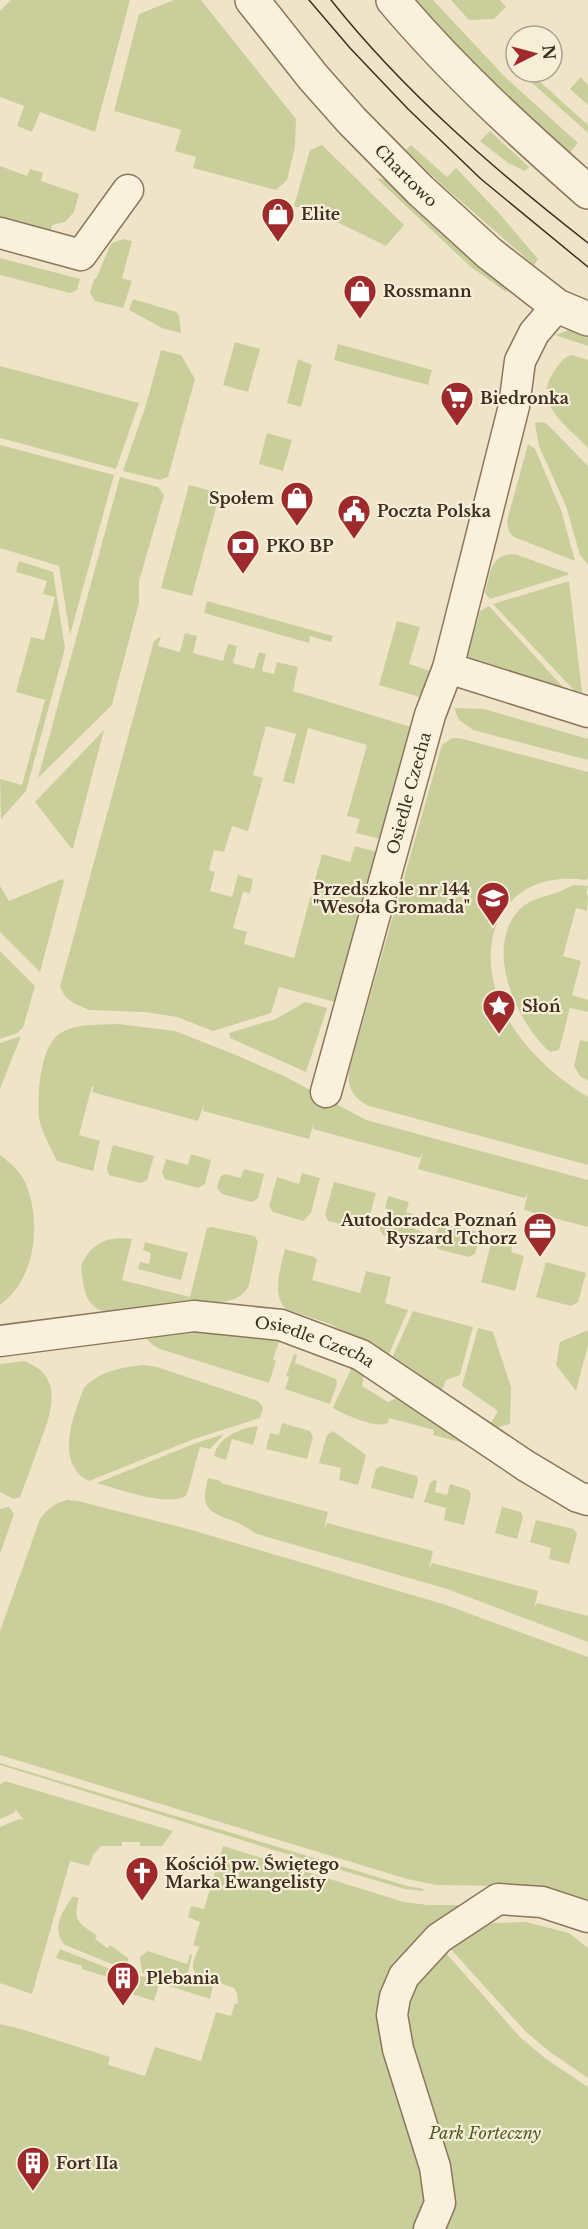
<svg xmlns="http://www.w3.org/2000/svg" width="588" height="2229" font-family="'Libre Baskerville',serif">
<rect width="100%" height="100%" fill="#f0e4c8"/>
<path fill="#c9cf9b" d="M11,0H130L95,132L40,112L32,132L17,126L24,106L0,97V11Z
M174,0H201L296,119L295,147L287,180L276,190L193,168L196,157L175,151L181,130L114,111L139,14Z
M413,0H433L505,77L578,143L568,155L496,87Z
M451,0H500L506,7L494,19L469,20Z
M520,72H543L537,79L588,125V133Z
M581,77L588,85V105L570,89Z
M490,131L529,167L525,171L508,163L480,141Z
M322,145L404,225L386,246L321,214L294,206L310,150Z
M411,145L447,177L456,168L498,212L538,259L534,265L441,184L406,150Z
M0,166L27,176L30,169L43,173L41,181L79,194L74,212L65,222L52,225L50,233L0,219Z
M376,178L387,180L504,286L508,292H506L471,267Z
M123,239L132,241L122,278L132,281L123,308L95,301L90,293L94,279H96L109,248L112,243Z
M0,258L80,279L77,290L70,293L0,275Z
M133,299L176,312L179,315L181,333L162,328L129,310Z
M569,330H578L588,334V346L555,335Z
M235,342L260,349L248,392L223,385Z
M338,344L432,370L428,385L334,360Z
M161,350L181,355L195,379L168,477L160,480L123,471L146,405Z
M572,355L588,360V448C566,425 531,403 555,370C560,363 563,357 572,355Z
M298,359L312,365L301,407L287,403Z
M0,366L139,403L116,469L0,438Z
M542,422L547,424L588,466V565L580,555L566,506L539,446L535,423Z
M267,433L292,440L283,471L259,464Z
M528,444L535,449L561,510L575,561L514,537L509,532L507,521Z
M0,445L114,475L70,635L59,566L0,548Z
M120,477L158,487L164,495L139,581V602L112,705L38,778Z
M189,485L220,493L192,596L161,588Z
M515,554L568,573V575L490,599L485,593C491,573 489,554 515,554Z
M19,561L53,572L65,648L26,791L1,819L0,779L22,785L45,700L16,692L31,637L44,640L55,597L43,594L47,581L16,572Z
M569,581L583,700L493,604Z
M207,601L333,636L331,642L310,636L309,643L204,613Z
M489,606L572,697L470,661L467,655L480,611Z
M397,621L420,627L409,664L434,672L426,699L379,685Z
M185,633L197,636L193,653L223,661L228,644L237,646L233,663L254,669L259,652L266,654L262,671L274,674L277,662L298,667L293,691L411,727L380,839L356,833L360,819L347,816L367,745L308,728L294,784L283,781L296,734L266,726L253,775L263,778L248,831L232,826L224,852L214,850L209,870L215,872L210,891L232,897L238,875L253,879L250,893L243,892L233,928L247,932L244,944L294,958L322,854L350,862L355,846L377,852L335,1002L279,987L271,1013L213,1031L177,1017L145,1012L89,1010L73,1003L65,996L60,987L154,641L161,636L158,646L180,652Z
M454,708L484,709L588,739V760L473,730L459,720Z
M104,730L73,848H71L35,802Z
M452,738H459L588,772V878L586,880C506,869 472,936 501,1005C517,1042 553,1076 588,1097V1165L369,1106C353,1098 347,1088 349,1070L442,745Z
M62,879L64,881L40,972L0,932V886L9,901Z
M575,885L588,886L586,894L588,895L587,911L576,908L563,956L581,961L572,995L588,1000V1012L570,1008L559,1050L550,1052C516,1022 482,946 521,908C532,898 545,897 558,892C564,890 569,886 575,885Z
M0,951L35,986L23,1028L17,1033L0,1039Z
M305,1002L327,1008L306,1072L230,1038L229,1033L276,1019Z
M118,1024L175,1031L236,1055L286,1077L366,1120L588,1180V1227L524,1210L528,1192L525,1198L418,1169L423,1152L420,1158L313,1129L314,1122L309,1139L203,1111L204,1104L198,1121L92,1092L94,1087L92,1086L79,1135L100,1141L93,1171L57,1161C51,1148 41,1131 39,1118C37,1096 40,1047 59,1034C75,1023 99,1025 118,1024Z
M21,1036L0,1089V1043Z
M580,1040L588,1042V1081L580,1076L574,1066Z
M113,1145L154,1156L147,1180L141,1183L109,1175L107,1168Z
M191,1154L211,1160L205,1184L198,1188L165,1179L162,1173L166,1159L188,1165Z
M0,1155C9,1162 17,1168 23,1178C43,1217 37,1278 0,1305Z
M244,1169L264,1174L258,1198L252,1202L222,1194L217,1188L220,1177L225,1174L241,1178Z
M302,1173L320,1178L311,1213L303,1221L273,1212L269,1206L277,1177L299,1184Z
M334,1182L376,1193L367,1225L360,1229L328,1221L325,1214Z
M388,1196L409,1202L406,1212L418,1216L415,1229L423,1232L420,1244L383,1235L379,1228L381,1221L389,1223L392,1211L385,1208Z
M440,1222L481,1233L475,1254L468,1257L438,1249L434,1243Z
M211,1227L255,1236L258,1242L249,1285C245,1294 237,1299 228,1301C214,1304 200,1300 186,1301C165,1303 112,1319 96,1308C83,1299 83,1280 81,1266C91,1243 107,1236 132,1239L122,1280L190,1297L207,1228Z
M493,1236L513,1242L511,1252L524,1256L515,1291L481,1282Z
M145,1242L188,1253L181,1280L138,1269L140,1262L149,1264L151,1253L143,1250Z
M285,1249L314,1257L317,1260L312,1280L360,1293L366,1271L391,1277L385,1303L408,1310L389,1354L330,1324L286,1309C271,1294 281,1267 285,1249Z
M546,1262L586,1273L578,1302L571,1306L536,1297Z
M413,1311L473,1327L460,1375L446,1380L442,1390L393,1356Z
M194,1326L280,1340L273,1359L276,1361L269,1383L160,1349L153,1345L141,1334Z
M478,1328L493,1332L511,1387L510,1424L498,1427L491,1423L498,1411L462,1386Z
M588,1330V1345L576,1391L556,1365L560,1342Z
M294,1354L297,1355L295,1363L336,1379L337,1384L330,1404L285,1389L289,1377L286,1376Z
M24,1361C68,1377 49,1418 38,1448C32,1465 26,1481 20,1497L14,1499L0,1492V1364Z
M144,1365L157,1367L258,1401L263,1407L260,1418L194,1439L89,1481C54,1464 73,1415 84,1388C99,1371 123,1367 144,1365Z
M352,1367L364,1374L362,1386L388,1402L399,1397L467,1444L433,1435L434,1430L389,1418L388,1423C375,1429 346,1415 333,1408C339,1393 346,1381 352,1367Z
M282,1423L310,1431L313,1437L307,1459L266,1449L270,1433L279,1435Z
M258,1426L253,1445L232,1439L226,1460L214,1456C218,1437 241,1428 258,1426Z
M333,1431L366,1455L358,1485L339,1480L341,1468L319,1463L327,1435Z
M224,1434L210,1449L200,1447L188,1490L186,1496C165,1507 119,1489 97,1483L196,1443Z
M381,1466L417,1476L418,1481L413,1499L371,1488L376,1469Z
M208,1478L221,1481V1483L328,1512L324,1529L327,1523L433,1551L429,1569L432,1563L538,1591L534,1609L537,1603L588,1616V1642L447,1589L257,1534C248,1529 240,1523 231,1520C205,1511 201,1505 208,1478Z
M434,1480L437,1481L435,1492L447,1495L450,1484L469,1490L471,1495L464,1525L444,1520L446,1508L424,1502L430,1483Z
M67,1500L78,1501L188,1529L443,1604L588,1657V1910L502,1886L436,1885L407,1879L0,1755V1631L40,1519C48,1508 54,1504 67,1500Z
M9,1507L14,1514L0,1554V1509Z
M502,1507L521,1512L523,1517L517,1539L495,1533Z
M536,1520L574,1529L577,1534L569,1564L549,1559L551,1548L530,1542Z
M0,1763L407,1886L424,1889L423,1891L405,1889L296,1857L0,1765Z
M5,1781L173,1831L162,1846H140V1842H122V1846H101L93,1855L89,1866L70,1861L32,1994L0,1983V1827L19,1819L24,1820L16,1810L14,1813L0,1819V1785Z
M223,1846L404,1902L428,1905H468L476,1910L404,1998L445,1952L520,2037L546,2059L588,2087V2229H0V2024L21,2029L110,2057L108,2065L145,2076L155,2047L201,2061L216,2012L231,2016L235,2003L238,2004L237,1993L234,1988L197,1975C188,1966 196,1957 199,1947L193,1945L200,1922L188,1917L191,1906L204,1909Z
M73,1896L79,1898C72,1921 79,1923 97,1936L95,1939L107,1948L110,1945L128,1958L129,1971L65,1945C50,1928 63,1911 73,1896Z
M526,1922L569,1933L588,1948V2078L550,2052L525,2031L447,1945L477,1926L494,1923Z
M60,1949L125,1975L161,1978L154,2001L129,1993L130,1989L105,1982L107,1977L82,1969V1966L56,1958Z
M148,1951L187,1964L190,1954L192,1955L188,1972L181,1976L142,1973L140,1957Z
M167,1979L203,1982L213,1985L210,1999L166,1985Z"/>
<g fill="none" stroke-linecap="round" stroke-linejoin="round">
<g stroke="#8d765c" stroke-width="33">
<g id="minor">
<path d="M0,233L81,255L128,190"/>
<path d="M448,668L588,712"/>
<path id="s1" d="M326,1092L430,715L448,668L514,406L520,361L534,333L557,306"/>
<path id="s2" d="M0,1341L194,1316L281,1325L361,1355L526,1466L578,1497L588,1500"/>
<path d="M429,2229L440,2203L435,2167L398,2049L392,2015L395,1997L404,1976L439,1938L498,1899L542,1902L588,1917"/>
</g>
</g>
<g stroke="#8d765c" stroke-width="36">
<g id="tertiary">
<path id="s3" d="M252,0L313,77L352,121L420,190L489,253L557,306L588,319"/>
<path d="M393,0C452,70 519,131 588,192"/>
</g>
</g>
<use href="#minor" stroke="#faf1dc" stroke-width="30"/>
<use href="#tertiary" stroke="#faf1dc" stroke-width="33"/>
<path stroke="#3d2e20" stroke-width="1.5" d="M309,0L350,48L408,109L481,179L588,267
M331,0C404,92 496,171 588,243"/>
</g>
<defs>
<g id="shop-pin" transform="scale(1.725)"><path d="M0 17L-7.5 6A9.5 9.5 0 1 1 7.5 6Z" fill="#9e2a2b" stroke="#f7eed8"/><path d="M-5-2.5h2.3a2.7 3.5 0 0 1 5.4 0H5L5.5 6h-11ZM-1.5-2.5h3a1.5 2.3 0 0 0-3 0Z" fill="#fff"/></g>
<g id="supermarket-pin" transform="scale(1.725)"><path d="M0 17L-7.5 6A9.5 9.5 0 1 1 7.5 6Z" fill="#9e2a2b" stroke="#f7eed8"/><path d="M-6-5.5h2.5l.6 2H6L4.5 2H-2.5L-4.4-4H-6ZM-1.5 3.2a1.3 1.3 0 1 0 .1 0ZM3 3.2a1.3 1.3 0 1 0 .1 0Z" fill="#fff"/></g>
<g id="civic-pin" transform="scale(1.725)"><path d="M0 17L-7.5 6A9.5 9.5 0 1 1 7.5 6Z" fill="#9e2a2b" stroke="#f7eed8"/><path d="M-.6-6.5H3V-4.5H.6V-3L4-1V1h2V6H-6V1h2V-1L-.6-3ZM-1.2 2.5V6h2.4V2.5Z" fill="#fff"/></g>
<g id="bank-pin" transform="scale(1.725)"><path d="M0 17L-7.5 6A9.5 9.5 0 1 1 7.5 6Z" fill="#9e2a2b" stroke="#f7eed8"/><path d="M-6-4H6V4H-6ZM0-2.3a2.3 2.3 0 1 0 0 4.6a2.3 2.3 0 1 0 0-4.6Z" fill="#fff"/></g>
<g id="school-pin" transform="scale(1.725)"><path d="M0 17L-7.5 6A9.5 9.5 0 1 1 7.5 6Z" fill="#9e2a2b" stroke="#f7eed8"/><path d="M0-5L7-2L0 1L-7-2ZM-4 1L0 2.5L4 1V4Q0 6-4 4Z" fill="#fff"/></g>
<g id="sight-pin" transform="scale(1.725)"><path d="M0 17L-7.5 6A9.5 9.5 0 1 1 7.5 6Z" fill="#9e2a2b" stroke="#f7eed8"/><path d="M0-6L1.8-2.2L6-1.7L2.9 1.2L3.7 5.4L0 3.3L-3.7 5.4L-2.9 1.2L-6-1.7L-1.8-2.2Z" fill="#fff"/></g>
<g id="office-pin" transform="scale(1.725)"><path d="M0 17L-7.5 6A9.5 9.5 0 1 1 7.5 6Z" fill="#9e2a2b" stroke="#f7eed8"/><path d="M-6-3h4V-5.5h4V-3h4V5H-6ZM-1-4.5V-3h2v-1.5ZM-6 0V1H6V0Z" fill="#fff"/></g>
<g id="church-pin" transform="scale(1.725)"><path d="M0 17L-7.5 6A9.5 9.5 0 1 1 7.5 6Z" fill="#9e2a2b" stroke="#f7eed8"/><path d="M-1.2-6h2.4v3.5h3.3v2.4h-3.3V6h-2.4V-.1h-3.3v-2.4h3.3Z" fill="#fff"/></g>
<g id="building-pin" transform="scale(1.725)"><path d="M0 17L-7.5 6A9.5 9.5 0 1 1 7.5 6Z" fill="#9e2a2b" stroke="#f7eed8"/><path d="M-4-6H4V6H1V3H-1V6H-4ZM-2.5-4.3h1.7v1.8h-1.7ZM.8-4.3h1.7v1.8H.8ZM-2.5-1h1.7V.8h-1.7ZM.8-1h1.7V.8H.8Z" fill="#fff"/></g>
</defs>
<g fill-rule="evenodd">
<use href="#shop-pin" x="278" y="214"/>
<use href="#shop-pin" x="360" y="291"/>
<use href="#supermarket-pin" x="457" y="398"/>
<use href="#shop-pin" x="297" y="498"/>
<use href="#civic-pin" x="354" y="511"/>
<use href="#bank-pin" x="243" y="546"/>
<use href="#school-pin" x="493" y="898"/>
<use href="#sight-pin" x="499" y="1006"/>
<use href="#office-pin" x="540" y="1229"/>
<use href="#church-pin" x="142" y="1873"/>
<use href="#building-pin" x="123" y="1978"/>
<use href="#building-pin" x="33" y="2163"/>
</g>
<g text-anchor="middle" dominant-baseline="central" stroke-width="4.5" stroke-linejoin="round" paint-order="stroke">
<g font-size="16" fill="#3d2e20" stroke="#f7eed8">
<text stroke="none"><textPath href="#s3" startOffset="234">Chartowo</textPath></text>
<text stroke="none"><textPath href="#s1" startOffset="310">Osiedle Czecha</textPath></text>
<text stroke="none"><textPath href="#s2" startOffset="320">Osiedle Czecha</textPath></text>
</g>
<g font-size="16" font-weight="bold" fill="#3d2e20" stroke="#f7eed8" text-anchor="start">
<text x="301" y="214">Elite</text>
<text x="383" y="291">Rossmann</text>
<text x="480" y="398">Biedronka</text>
<text x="274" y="498" text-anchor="end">Społem</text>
<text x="377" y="511">Poczta Polska</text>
<text x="266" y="546">PKO BP</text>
<text x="470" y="889" text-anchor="end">Przedszkole nr 144<tspan x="470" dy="18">"Wesoła Gromada"</tspan></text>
<text x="522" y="1006">Słoń</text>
<text x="517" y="1220" text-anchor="end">Autodoradca Poznań<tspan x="517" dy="18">Ryszard Tchorz</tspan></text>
<text x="165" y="1864">Kościół pw. Świętego<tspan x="165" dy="18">Marka Ewangelisty</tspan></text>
<text x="146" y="1978">Plebania</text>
<text x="56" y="2163">Fort IIa</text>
</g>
<g font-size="16" font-style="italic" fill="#4d5a26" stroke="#f7eed8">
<text x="485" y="2133">Park Forteczny</text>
</g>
</g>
<g transform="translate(534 54) rotate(84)"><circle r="28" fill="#f7eed8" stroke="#ada18e" stroke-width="1.5"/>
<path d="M0-4.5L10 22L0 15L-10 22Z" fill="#9e2a2b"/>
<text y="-9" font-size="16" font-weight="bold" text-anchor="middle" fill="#3d2e20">N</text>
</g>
</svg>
